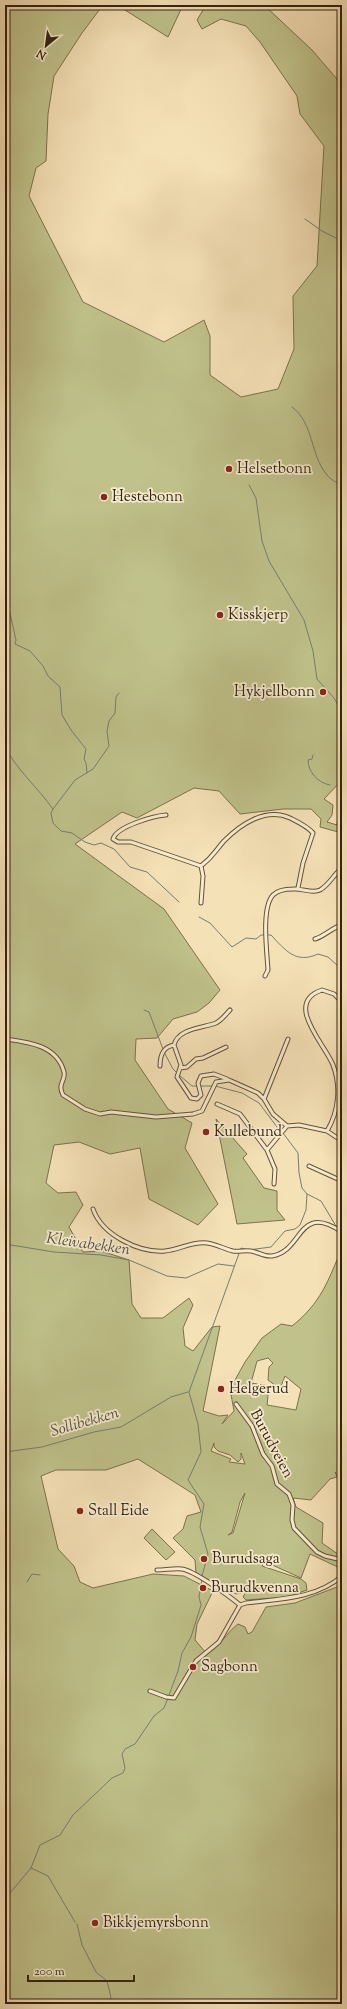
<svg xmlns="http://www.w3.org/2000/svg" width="347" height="2009" font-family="'Sorts Mill Goudy',serif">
<rect width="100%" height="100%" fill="#f5e1b6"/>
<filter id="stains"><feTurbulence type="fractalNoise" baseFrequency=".005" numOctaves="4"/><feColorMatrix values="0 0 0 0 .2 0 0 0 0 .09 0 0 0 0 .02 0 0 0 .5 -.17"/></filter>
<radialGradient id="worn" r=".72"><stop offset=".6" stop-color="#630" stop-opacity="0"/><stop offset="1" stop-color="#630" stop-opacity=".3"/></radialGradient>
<path fill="#c0c28b" stroke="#7a724e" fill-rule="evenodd" d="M5,5H103L82,33L54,76L48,114L46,161L36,168L29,196L83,302L164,342L204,320L210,336V375L241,397L278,389L294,349L293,296L317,266L324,146L300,114L297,96L260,42L246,26L221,19L202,29L197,20L206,5H264L312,50L342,85V780L324,799L333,805L332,815L327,822L337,825L339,809L342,808V833L320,827L321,819L311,809H283L240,814L219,791L194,788L137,818L122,812L75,844L164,909L220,990L209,1003L197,1012L173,1019L157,1038L136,1039L135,1060L168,1109L192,1123L185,1148L218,1204L198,1225L149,1199L140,1148L110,1154L79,1142L54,1145L46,1183L58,1193L76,1192L83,1205L69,1227L83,1252L101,1251L129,1260L132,1304L141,1318H163L189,1298L193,1305L183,1328L185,1346L193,1351L212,1327L220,1326L203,1411L219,1416L228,1415L222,1424L234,1411L230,1389L245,1362L262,1338L281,1324L292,1326C321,1303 328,1281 342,1248V1481L335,1472L337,1477L330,1479L311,1500L293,1498L296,1507L323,1523L322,1543L342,1557V1569L310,1554L301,1578L270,1564L273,1560L265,1561L259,1556L264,1562L262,1566L301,1579L306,1583L307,1590L287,1597L246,1600L243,1597L250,1584L247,1583L241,1593L236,1594L214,1581L212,1583L196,1573L195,1560L173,1538L183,1529L187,1516L201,1512L195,1495L138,1459L106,1470H56L41,1476L58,1549L74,1566L80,1582L93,1588L153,1574L184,1576L213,1591L197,1624L195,1640L207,1654C221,1646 226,1633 238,1624L245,1627L248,1634L252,1632L266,1607L295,1603L337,1587L342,1582V2004H5ZM268,1358L273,1363L269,1367L268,1380L280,1389L285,1376L301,1389L296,1410L267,1405L269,1386L251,1383L257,1361ZM214,1443V1447L218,1451L230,1455L238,1462L241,1459V1453L245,1464L229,1462L231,1459L211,1451ZM245,1493L233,1533L228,1535L232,1532L240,1502Z
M117,5H183L168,37Z
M216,1119L247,1154L243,1158L264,1188L277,1191V1210L285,1220L237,1224Z
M152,1529L175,1552L166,1560L144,1538Z"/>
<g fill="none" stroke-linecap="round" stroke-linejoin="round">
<path stroke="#747e75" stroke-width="1" d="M305,219L322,231L342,241
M292,407C314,423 310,455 327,475C330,479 337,483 342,486
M249,485L256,498L262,541L269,561L304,620L313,651L317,679L334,698L342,712
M5,579L7,600L16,640L15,644L30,651L43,666L48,676L60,687L62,715L71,730L86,749L84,759L86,763L87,773
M5,747C17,770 38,788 53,809L51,813L53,823L61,831L72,833L85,842L94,845L101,843L114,849L130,867L147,872L179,902
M313,755L312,759L308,760C308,772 318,783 330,785
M53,809L75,780L93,769L109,746L107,731L109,721L115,713L116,697L119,693
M199,917L210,923L232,947L246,938L256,939L261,935H271C286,951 296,964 318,954L328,957L338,966
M144,1010L149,1012L163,1049
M164,1052L173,1069L177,1073
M179,1075L192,1086H212
M215,1086L242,1093L259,1103L280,1131
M307,1194L321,1201L336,1226L339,1229
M5,1244L54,1252L101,1255L129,1260L167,1276L186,1278L218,1264L234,1266
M248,1250L271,1247L285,1231L295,1229L300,1225L306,1210L307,1194L302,1188L299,1173L298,1153L283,1133
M5,1452L42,1447L94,1432L121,1427L171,1397L188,1392
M202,1576L208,1554L200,1527L204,1504L188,1480L201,1452L198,1424L189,1392L241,1248L245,1249
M27,1582L32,1574L40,1575
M169,1695L178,1671L182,1653L191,1637L201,1605L199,1597L202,1579
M31,1868L48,1876L75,1922
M5,1899L31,1868L40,1845L60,1835L73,1815L112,1778L123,1773L125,1768L122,1754L125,1749L135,1744L154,1716L164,1708L168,1698
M77,1924L82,1945L96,1972L107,1981L111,1997L108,2004"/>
<g stroke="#64523b" stroke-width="5">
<path id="minor" d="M166,815C154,816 117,826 113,839L118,842H131L201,866C214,856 215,851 224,841C241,824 266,807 290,818C298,822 307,826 313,833L303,863L298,888
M201,903L203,876L201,866
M315,939C325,936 333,927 342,925
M265,976L268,970C267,952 261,908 273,895C278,890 287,889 293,889C302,888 312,894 320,890C329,885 334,874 342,868
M5,1039C28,1042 57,1045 64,1072C66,1081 57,1083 63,1095L85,1109L100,1114L111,1112L156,1117L193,1114L202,1111L216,1082L229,1080L258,1093L264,1099L273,1114L287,1126L299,1125L327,1131L342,1141
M160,1066C160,1055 163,1047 174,1045
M180,1068L187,1067L196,1059L203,1058L226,1047
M227,1079L214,1074L201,1076L198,1083L201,1095L197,1099L191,1098L177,1077L181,1065L174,1045C178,1028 204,1028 216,1023C222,1020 226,1014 230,1010
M264,1099L288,1039
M217,1104L240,1114L267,1150L275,1169L274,1184
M327,1131C339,1111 341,1086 333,1065C325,1044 283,1003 322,990L334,994L342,1002
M267,1150L287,1126
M309,1166L342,1181
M93,1209C102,1235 139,1253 165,1251C179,1250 192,1241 207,1243C216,1244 224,1249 233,1251C239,1252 245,1250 251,1251C258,1252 264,1257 272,1256C304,1251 297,1202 342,1232
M236,1404L252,1426L263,1454L272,1466L277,1484L289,1494L293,1505L292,1520L294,1528L317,1552L325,1556L342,1560
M157,1570C165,1570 174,1568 182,1569C195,1571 229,1596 240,1605
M150,1691L166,1697L174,1698L196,1661L219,1642L240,1605L246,1603C278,1599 316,1599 342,1576"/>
</g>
<use href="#minor" stroke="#f8ecd0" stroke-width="3"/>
</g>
<g fill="#8f2418" stroke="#f8ecd0" stroke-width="1.5">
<circle cx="229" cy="469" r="4"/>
<circle cx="104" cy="497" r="4"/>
<circle cx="220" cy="615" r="4"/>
<circle cx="323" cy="692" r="4"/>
<circle cx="206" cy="1132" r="4"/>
<circle cx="221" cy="1389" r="4"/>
<circle cx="80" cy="1511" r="4"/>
<circle cx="204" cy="1559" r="4"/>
<circle cx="203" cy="1588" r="4"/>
<circle cx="193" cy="1667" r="4"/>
<circle cx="95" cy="1923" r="4"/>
</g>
<g text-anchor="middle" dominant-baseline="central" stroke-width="3.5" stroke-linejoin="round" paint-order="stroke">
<g font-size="15" fill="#332212" stroke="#f8ecd0" text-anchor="start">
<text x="237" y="469">Helsetbonn</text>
<text x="112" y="497">Hestebonn</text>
<text x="228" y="615">Kisskjerp</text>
<text x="315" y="692" text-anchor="end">Hykjellbonn</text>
<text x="214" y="1132">Kullebund</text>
<text x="229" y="1389">Helgerud</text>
<text x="88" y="1511">Stall Eide</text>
<text x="212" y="1559">Burudsaga</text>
<text x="211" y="1588">Burudkvenna</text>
<text x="201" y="1667">Sagbonn</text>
<text x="103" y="1923">Bikkjemyrsbonn</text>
</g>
<g font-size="15" fill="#332212" stroke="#f8ecd0">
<text transform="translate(271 1444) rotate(62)">Burudveien</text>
</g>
<g font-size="16" font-style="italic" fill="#535044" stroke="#f8ecd0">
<text transform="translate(88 1245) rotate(8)">Kleivabekken</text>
<text transform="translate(85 1423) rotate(-16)">Sollibekken</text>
</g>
</g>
<rect width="347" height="2009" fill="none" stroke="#f5e1b6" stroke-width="20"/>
<rect x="6" y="6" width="335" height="1997" fill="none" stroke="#332212" stroke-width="2"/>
<rect x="10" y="10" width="327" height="1989" fill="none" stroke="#332212"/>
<g transform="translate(46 46) rotate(209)" stroke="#f8ecd0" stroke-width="3" paint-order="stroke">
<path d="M0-3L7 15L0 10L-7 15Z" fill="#332212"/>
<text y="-6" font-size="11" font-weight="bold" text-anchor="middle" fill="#332212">N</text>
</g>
<path d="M28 1975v6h106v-6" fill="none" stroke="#332212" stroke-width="2"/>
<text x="34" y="1975" font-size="12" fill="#332212" stroke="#f8ecd0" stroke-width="3" paint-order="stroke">200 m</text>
<rect width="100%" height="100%" filter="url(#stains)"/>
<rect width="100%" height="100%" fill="url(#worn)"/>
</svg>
